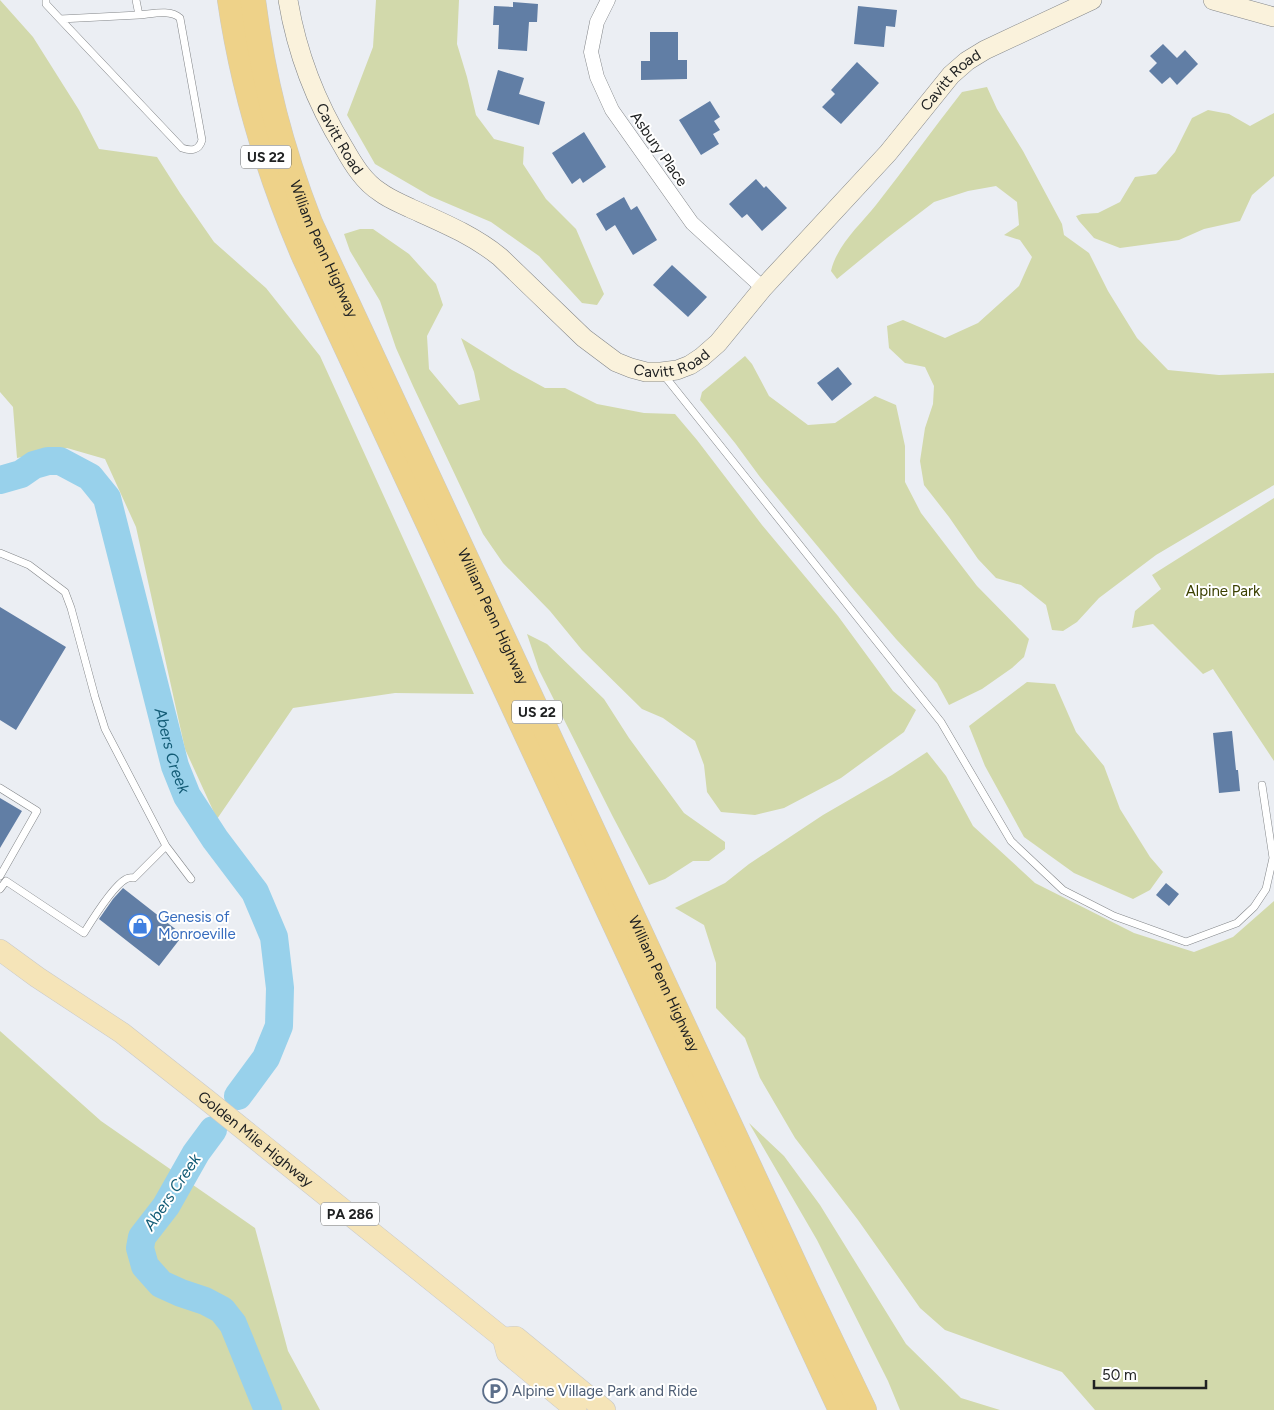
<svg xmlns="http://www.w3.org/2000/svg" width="1274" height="1410" font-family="Figtree,sans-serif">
<rect width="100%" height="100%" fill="#ebeef3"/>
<path fill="#d2d9ab" d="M0,0L33,37L79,110L99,149L157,157L180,193L214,242L266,288L320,356L474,694L395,693L293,708L217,819L185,749L136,527L105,459L67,448L17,458L13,407L0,392Z
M376,0H459L457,44L467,77L476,115L494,139L524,147L523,164L546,199L576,229L604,294L597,305L582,303L539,256L491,222L430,196L375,164L347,115L373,47Z
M987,87L997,109L1023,151L1062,224L1064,235L1089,253L1108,291L1137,338L1168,370L1219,375L1274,373V485L1156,555L1099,598L1077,622L1063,631L1052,630L1046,605L1021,585L996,578L978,559L949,517L924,485L920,461L925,428L933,404L934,386L925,367L905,363L889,348L887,326L903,320L945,338L978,323L1019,286L1032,257L1020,240L1004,235L1019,225L1017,202L996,186L968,191L934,202L887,238L837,279L831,271C837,245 860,225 876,205C905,168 933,129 962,92Z
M1208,110L1229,114L1250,126L1274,113V176L1252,195L1240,221L1204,229L1179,240L1120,248L1094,238L1079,221L1076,216L1082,214L1098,213L1120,202L1135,177L1156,174L1175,152L1192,118Z
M360,229H373L409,254L436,284L443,305L427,336L429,369L459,405L480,400L474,372L461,338L512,370L545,388H565L597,404L644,413L675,414L697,440L762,525L838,616L893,691L916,710L904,732L841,778L784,808L755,815L721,812L707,792L704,765L695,741L663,718L642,709L582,650L550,611L503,563L483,534L413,386L396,348L380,301L350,251L344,234Z
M745,356L752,364L769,396L808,425L835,423L875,396L896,405L905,446V482L921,513L977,586L1029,639L1024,657L1012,668L982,689L949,705L937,683L896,639L854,590L760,477L735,443L700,400L702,392Z
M1274,498V761L1213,669L1203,674L1153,624L1132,628L1135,611L1161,589L1152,575Z
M527,634L547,644L604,699L629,738L684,813L725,842V849L709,861H693L665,879L649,885L613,817L539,670Z
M1027,682L1055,684L1076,732L1104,766L1120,809L1150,857L1163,872L1150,890L1133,899L1074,873L1024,837L985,766L969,726Z
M927,752L946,776L973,826L1035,883L1134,933L1194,952L1233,937L1274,901V1410H1095L1062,1372L945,1330L920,1308L858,1220L795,1138L760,1078L745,1038L716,1008V963L704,925L675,908L725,883L749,864L823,815L892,775Z
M0,1031L101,1121L255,1228L288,1351L320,1410H0Z
M749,1123L784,1156L820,1205L906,1344L961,1398L1000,1410H900L888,1381L817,1240Z"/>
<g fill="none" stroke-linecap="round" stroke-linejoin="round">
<g stroke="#98d1eb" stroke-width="28">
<path id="s1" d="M0,480L21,474L34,465L48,461H60L90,477L107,498L175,766L187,796L215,839L255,892L274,937L280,988L279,1026L266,1058L238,1096"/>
<path d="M213,1130L196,1153L166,1206L142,1237L140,1248L145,1266L161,1284L181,1293L205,1301L222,1310L233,1324L268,1410"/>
</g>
</g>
<path fill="#617ea5" d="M513,2L538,4L537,22H529L527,51L498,49L499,25H493L494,6L513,7Z
M858,6L897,10L895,27L886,26L884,47L854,44Z
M650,32H678V60H687V79L641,80V61H650Z
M1163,44L1177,58L1185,50L1198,64L1177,85L1170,77L1162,84L1149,71L1157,63L1150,56Z
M857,62L879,83L841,124L822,107L835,94L831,90Z
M498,70L524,78L519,94L545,102L539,125L487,110Z
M710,101L720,117L714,121L720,130L713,134L719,144L701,155L679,120Z
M584,132L606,167L583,183L580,178L572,184L552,153Z
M756,179L764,188L766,186L787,208L762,231L747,214L742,218L729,204Z
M624,197L631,210L637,206L657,240L633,255L615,225L606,231L596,214Z
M672,265L707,297L688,317L653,285Z
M838,367L852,384L832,401L817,383Z
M0,607L66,647L16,730L0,720Z
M1232,731L1236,770H1238L1240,791L1219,793L1213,733Z
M0,798L22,811L0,848Z
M1166,883L1179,894L1169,906L1156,895Z
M123,888L183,935L159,966L99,919L113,899Z"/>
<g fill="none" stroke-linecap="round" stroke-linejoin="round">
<g stroke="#838689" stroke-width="8">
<path id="lane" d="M46,0V4L60,19L139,15L136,0
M60,19L182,148C191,151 199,151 202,140L180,18C170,9 152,14 139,15
M663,374L941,722L1011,841L1063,890L1114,916L1186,942L1237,923L1254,907L1266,889L1273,858L1262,785
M0,553L29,565L65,592L71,608L95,697L105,729L166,846L134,878C130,878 130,877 126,879C113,886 92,920 84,933L6,881L0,889
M0,788L37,811L0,876
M166,846L191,879"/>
</g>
<g stroke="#838689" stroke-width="15">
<path id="street" d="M608,0L597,22L591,52L597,77L612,110L692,223L763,288"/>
</g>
<g stroke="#838689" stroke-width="20">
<g id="secondary">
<path id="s2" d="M288,0C297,54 315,101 344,148C353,164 364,182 380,192C389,199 400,203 410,208C441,222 473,235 500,257L584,338L616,362L631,368L646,372H661L677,370L690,365L702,357L718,343L763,288L888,153L951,75L967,61L985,50L1092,0"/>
<path d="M1213,0L1274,17"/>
</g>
</g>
<g stroke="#c9caca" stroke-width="22">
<g id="primary">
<path id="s3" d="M0,950L37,977L122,1033L207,1100L503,1338L507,1353L576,1410"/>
<path d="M503,1338L516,1337L605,1410"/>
</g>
</g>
<g stroke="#c9caca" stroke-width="26">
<g id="highway">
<path d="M230,0C243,90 268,172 304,256L841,1410"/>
<path id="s4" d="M253,0C263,80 281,148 310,223L805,1287L864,1410"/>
</g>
</g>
<use href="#lane" stroke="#fff" stroke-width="7"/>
<use href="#street" stroke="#fff" stroke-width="14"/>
<use href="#secondary" stroke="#faf2dc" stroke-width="19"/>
<use href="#primary" stroke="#f5e4b8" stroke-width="21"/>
<use href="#highway" stroke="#eed289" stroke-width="25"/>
</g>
<defs>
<g id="shop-ring" transform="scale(1.25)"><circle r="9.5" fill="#fff" stroke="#3f7fe0" stroke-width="1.5"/><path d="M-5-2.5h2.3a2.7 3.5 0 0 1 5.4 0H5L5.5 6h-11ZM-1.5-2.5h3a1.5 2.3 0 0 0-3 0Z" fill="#3f7fe0"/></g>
<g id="parking-ring" transform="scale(1.25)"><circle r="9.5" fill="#fff" stroke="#5c6f8a" stroke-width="1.5"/><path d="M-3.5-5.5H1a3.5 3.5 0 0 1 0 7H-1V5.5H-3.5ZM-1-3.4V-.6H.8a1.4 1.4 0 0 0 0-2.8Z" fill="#5c6f8a"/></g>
</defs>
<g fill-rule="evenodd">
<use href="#shop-ring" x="140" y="926"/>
<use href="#parking-ring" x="495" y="1391"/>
</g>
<g text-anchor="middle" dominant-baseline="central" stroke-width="4" stroke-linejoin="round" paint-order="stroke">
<g fill="#fff" stroke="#636465" stroke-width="1">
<rect x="241" y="145.5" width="50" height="23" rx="4"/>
<rect x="512" y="700.5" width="50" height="23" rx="4"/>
<rect x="321" y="1202.5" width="58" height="23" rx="4"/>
</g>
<g font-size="14" font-weight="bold" fill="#202223">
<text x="266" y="157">US 22</text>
<text x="537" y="712">US 22</text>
<text x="350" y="1214">PA 286</text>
</g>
<g font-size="15" fill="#202223" stroke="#fff">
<text stroke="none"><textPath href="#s2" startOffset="974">Cavitt Road</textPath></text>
<text stroke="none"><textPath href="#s2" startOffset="149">Cavitt Road</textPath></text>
<text transform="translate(659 149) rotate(55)">Asbury Place</text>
<text stroke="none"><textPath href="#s4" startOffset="260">William Penn Highway</textPath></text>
<text stroke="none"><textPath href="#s2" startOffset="569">Cavitt Road</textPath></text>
<text stroke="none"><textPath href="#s4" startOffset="665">William Penn Highway</textPath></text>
<text stroke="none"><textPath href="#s4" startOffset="1070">William Penn Highway</textPath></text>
<text stroke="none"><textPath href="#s3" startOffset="318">Golden Mile Highway</textPath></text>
</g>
<g font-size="15" fill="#3b4001" stroke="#fff">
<text x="1223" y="591">Alpine Park</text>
</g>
<g font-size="15" fill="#366cbe" stroke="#fff" text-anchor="start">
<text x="158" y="917">Genesis of<tspan x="158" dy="17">Monroeville</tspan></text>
</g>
<g font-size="15" fill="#4e5e75" stroke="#fff" text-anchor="start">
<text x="512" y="1391">Alpine Village Park and Ride</text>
</g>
<g font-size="16" font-style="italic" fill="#135c76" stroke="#fff">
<text stroke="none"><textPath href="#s1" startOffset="386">Abers Creek</textPath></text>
<text transform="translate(172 1192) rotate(-56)">Abers Creek</text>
</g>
</g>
<path d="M1094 1380v8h112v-8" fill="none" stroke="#202223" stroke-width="2.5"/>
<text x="1102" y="1380" font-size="15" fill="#202223" stroke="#ffffff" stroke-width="4" paint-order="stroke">50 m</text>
</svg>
